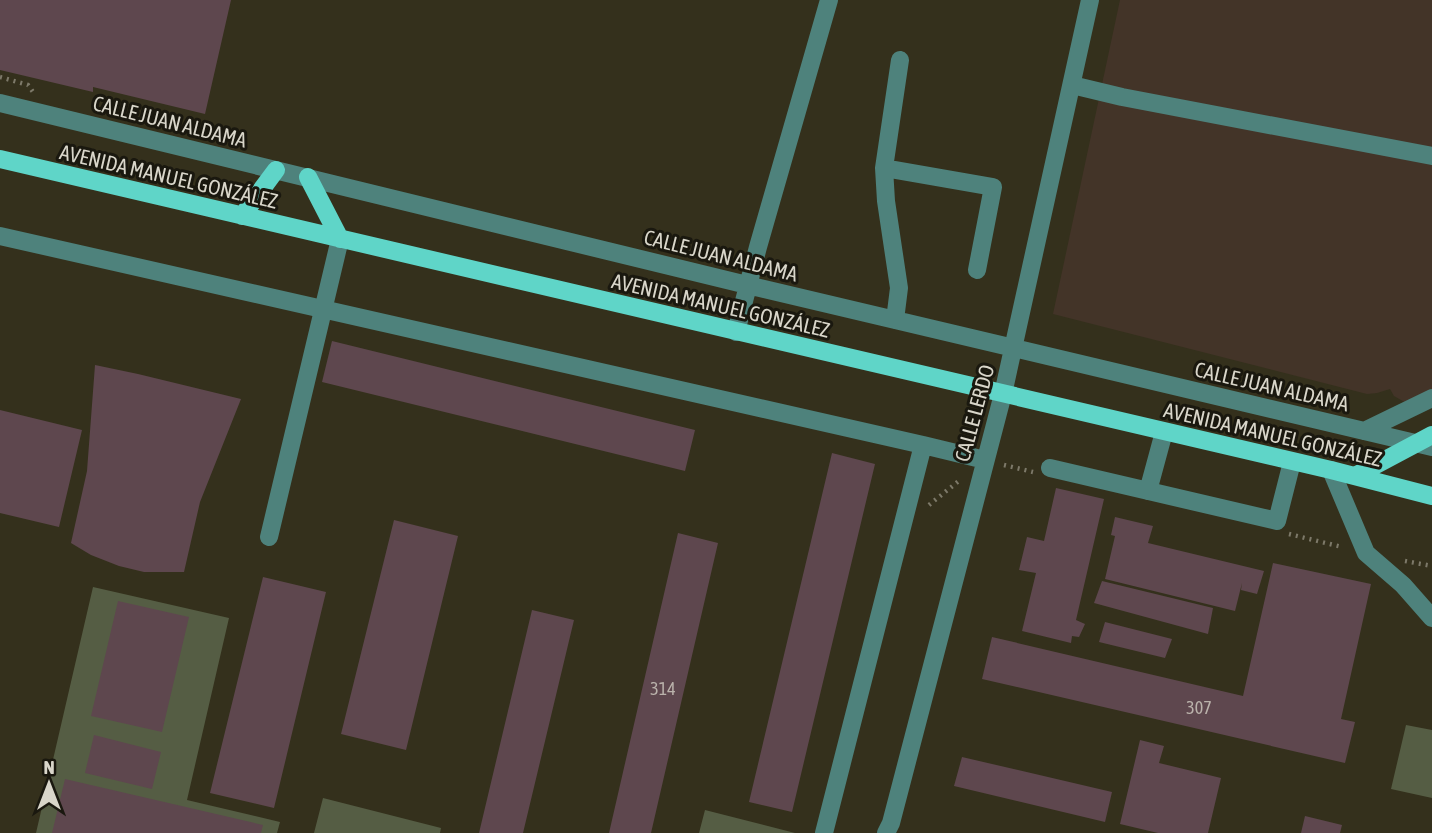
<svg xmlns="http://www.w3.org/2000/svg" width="1432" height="833" font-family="'Asap Condensed',sans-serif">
<rect width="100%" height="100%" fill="#34301c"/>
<path fill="#433428" d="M1120,0H1432V400L1408,404L1394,396L1390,389L1377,393L1367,394L1053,314Z"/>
<path fill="#555d44" d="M93,587L229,618L187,800L280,822L277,833H36Z
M1406,725L1432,730V798L1391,789Z
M323,798L441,828L440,833H314Z
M705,810L795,833H699Z"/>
<path fill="#5e474e" d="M0,0H231L205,114L93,87V92L0,70Z
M332,341L695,430L685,471L322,382Z
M95,365L138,374L241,399L200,502L184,572H144L119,566L91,555L71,543L87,471Z
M0,410L82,430L59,527L0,513Z
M832,453L875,464L792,812L749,802Z
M1056,488L1104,499L1076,620L1085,624L1079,637L1072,636L1071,643L1022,631L1036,573L1019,570L1027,537L1044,541Z
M1115,517L1153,526L1148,543L1264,571L1257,594L1241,590L1242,583L1235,611L1105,579L1115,536L1111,535Z
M394,520L458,536L406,750L341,734Z
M678,533L718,543L651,833H609Z
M1273,563L1371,584L1341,719L1355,722L1345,763L982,679L992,637L1243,696Z
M263,577L326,592L274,808L210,793Z
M1102,581L1213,608L1208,634L1094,603Z
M118,601L189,617L162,732L91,716Z
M532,610L574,620L523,833H479Z
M1105,622L1172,639L1165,658L1099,642Z
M94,735L161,752L152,789L85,773Z
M1140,740L1164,746L1159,763L1221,778L1208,833H1158L1120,824Z
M962,757L1112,792L1105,822L954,786Z
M65,779L263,825L261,833H52Z
M1305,816L1342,825L1340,833H1301Z"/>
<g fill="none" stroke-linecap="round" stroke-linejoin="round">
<path stroke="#7d7969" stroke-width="4.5" stroke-dasharray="2 5" stroke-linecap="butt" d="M0,77L28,85L33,92
M1004,465L1033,472
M929,505L960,480
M1289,534L1342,547
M1405,561L1432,566"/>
<path stroke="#4e827c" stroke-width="18" d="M1072,85L1122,97L1432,156
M0,103L739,283L1432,447
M884,168L900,60
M0,236L923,445L824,833
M895,320L899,288L886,201L884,168L993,187L977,270
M736,332L758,247L829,0
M1364,431L1432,398
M923,445L985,460
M1050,468L1277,521L1292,462
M1331,470L1366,553L1403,585L1432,618
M1148,491L1164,432
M269,537L340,239
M886,833L891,823L1003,394L1090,0"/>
<path stroke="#5fd5c8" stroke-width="18" d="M0,159L1331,470L1432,496
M308,177L340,239
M242,216L276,170
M1355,476L1432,435"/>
</g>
<g text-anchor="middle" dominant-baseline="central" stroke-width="6" stroke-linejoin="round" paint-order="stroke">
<g font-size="18" fill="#bab2ab">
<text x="663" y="688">314</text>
<text x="1199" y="707">307</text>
</g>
<g font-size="21" fill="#d9d6ca" stroke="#1a180f">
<text transform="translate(170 121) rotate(14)">CALLE JUAN ALDAMA</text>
<text transform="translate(169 176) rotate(13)">AVENIDA MANUEL GONZÁLEZ</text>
<text transform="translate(721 255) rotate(14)">CALLE JUAN ALDAMA</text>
<text transform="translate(721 305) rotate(13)">AVENIDA MANUEL GONZÁLEZ</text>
<text transform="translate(1272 386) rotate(13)">CALLE JUAN ALDAMA</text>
<text transform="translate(974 413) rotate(-75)">CALLE LERDO</text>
<text transform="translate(1273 434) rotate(13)">AVENIDA MANUEL GONZÁLEZ</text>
</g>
</g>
<g transform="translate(49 784)" stroke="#1a180f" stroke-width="5" paint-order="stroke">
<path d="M0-5L12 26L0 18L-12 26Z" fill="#d9d6ca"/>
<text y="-10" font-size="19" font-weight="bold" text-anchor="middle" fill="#d9d6ca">N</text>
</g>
</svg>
